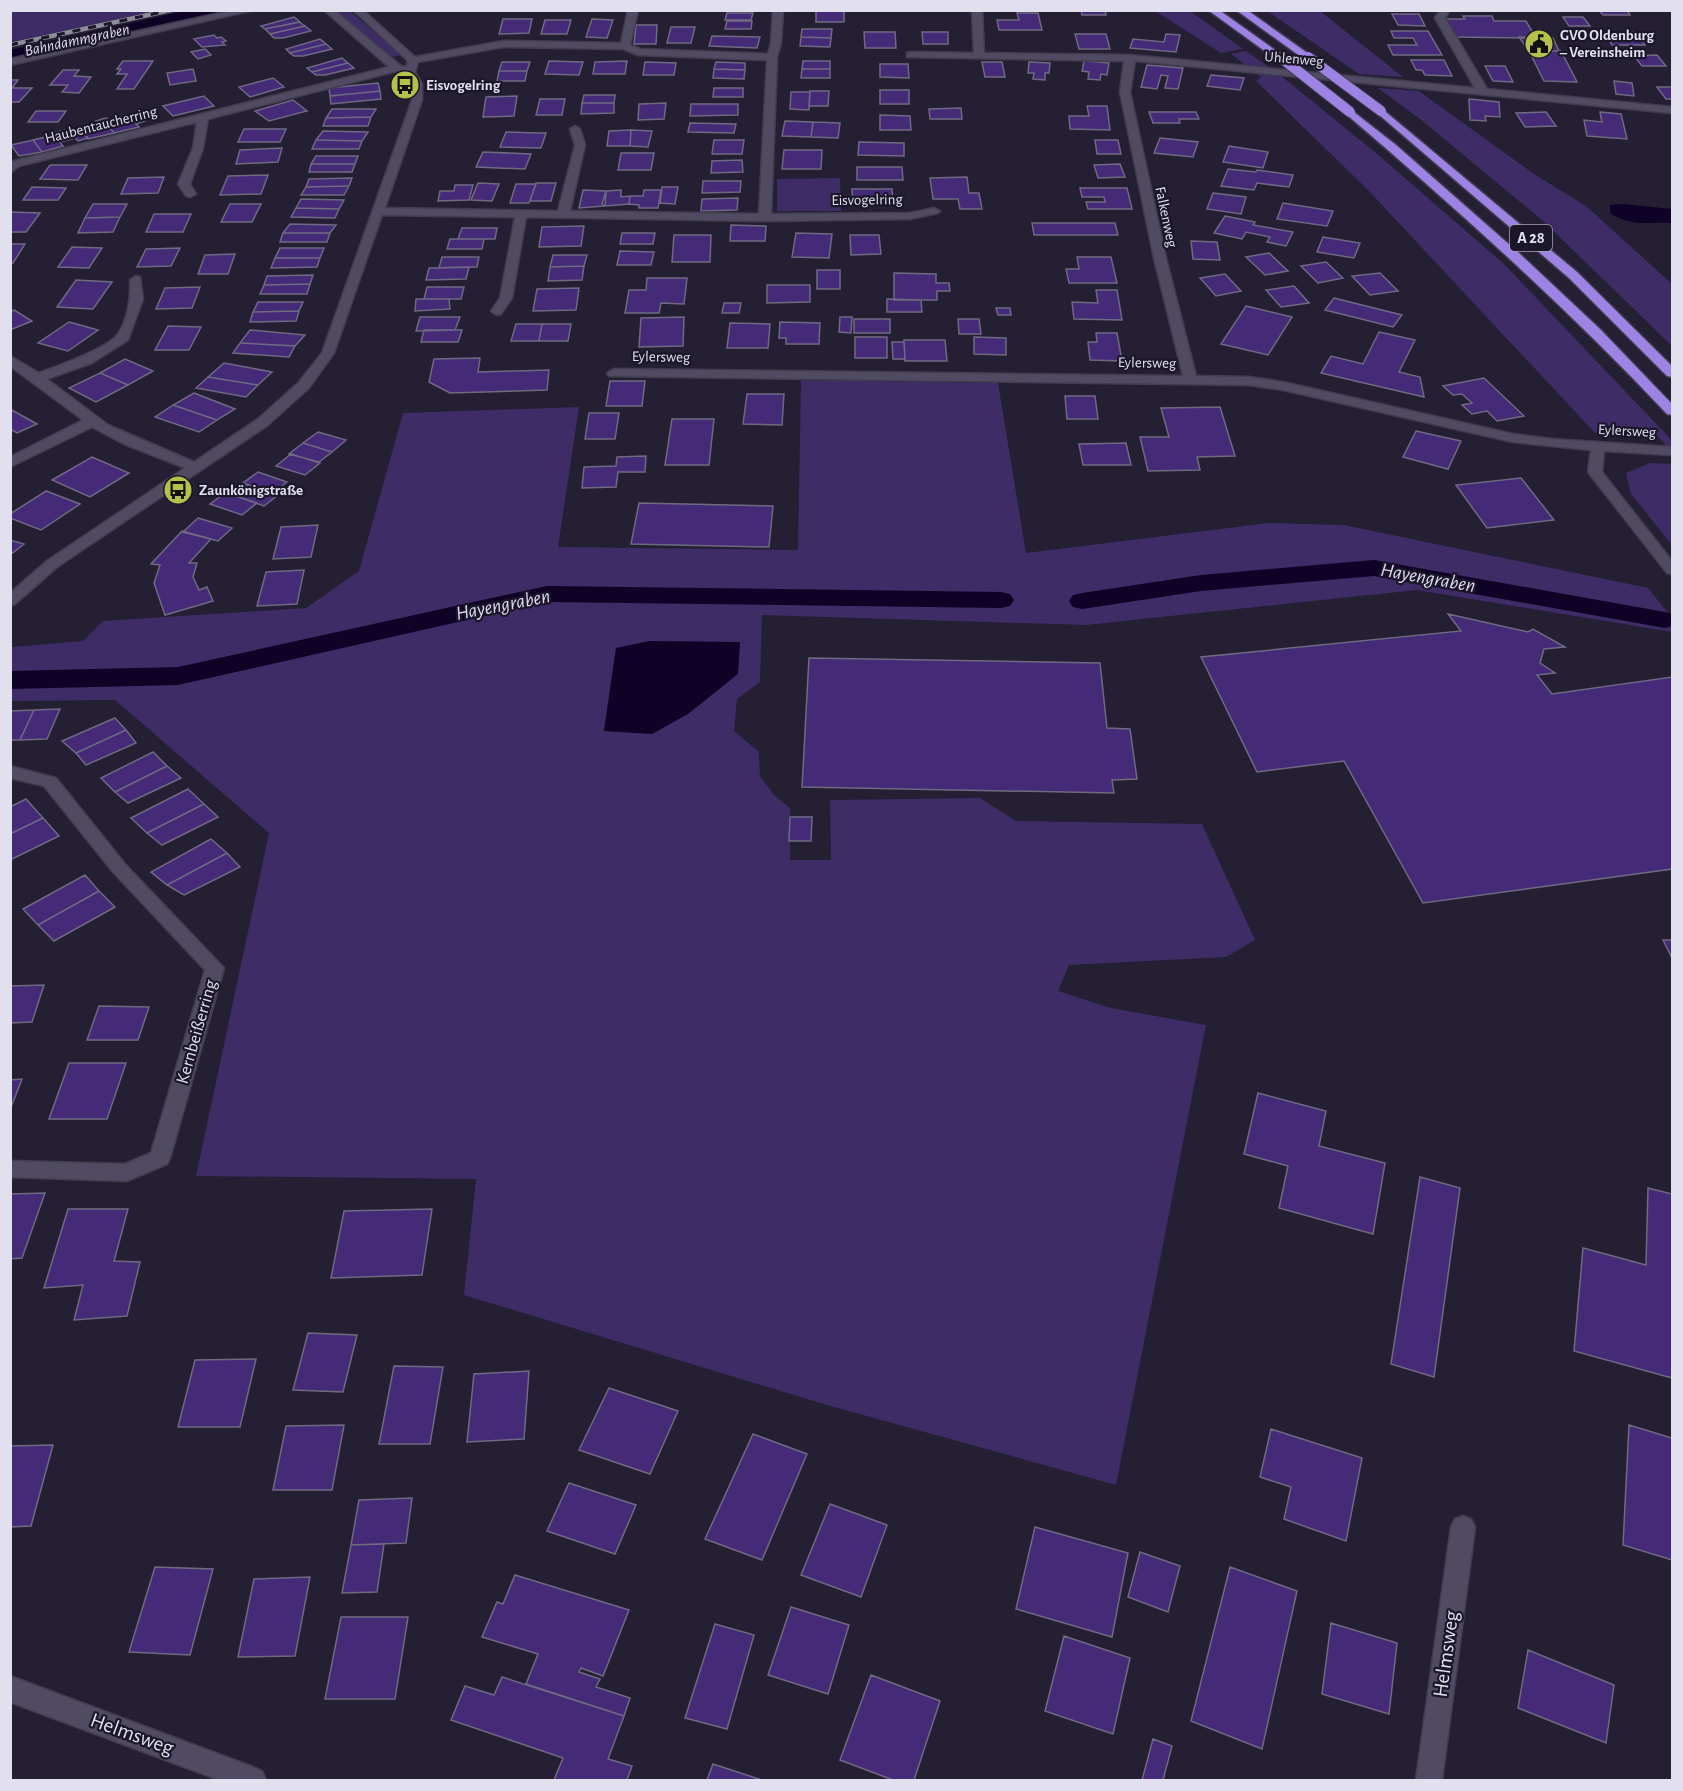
<svg xmlns="http://www.w3.org/2000/svg" width="1683" height="1791" font-family="'Alegreya Sans',sans-serif">
<rect width="100%" height="100%" fill="#241f33"/>
<path fill="#3d2c65" fill-rule="evenodd" d="M11,10H155V11L11,42Z
M333,11H350L401,55L394,57L386,54Z
M1155,11H1190L1243,49L1221,53Z
M1267,11H1320L1403,77L1359,74Z
M1246,51L1280,75L1376,153L1504,264L1665,433L1672,441V452L1655,433H1595L1368,190L1256,81L1261,77L1231,54Z
M1378,88L1419,91L1534,174L1586,206L1672,284V346L1542,220L1420,119Z
M840,178L841,211H777V179Z
M801,380L998,383L1026,553L1269,523L1344,525L1648,588L1672,618V632L1417,590L1086,625L762,615L760,682L737,699L734,731L759,752L760,776L774,795L790,808V860H831L830,800L980,798L1016,821L1202,824L1255,940L1226,957L1069,965L1058,991L1111,1008L1206,1025L1116,1485L827,1405L464,1295L476,1179L196,1176L269,833L115,700L11,701V647L83,641L103,621L306,608L359,571L403,413L579,407L558,547L798,550ZM739,643L738,673L604,731L616,649Z
M1650,463L1672,464V545L1631,494L1626,473Z"/>
<path fill="#0f0227" d="M1623,204L1672,209V223C1650,222 1630,227 1610,213V205Z
M649,641L740,642L738,674L688,714L652,734L604,731L616,648Z"/>
<g fill="none" stroke-linecap="round" stroke-linejoin="round">
<path fill="#0f0227" fill-rule="evenodd" d="M189,10H223L215,15L10,60V50Z
M1374,560L1665,612L1672,614V626L1665,628L1374,576L1201,591L1082,609L1073,607L1069,601L1073,595L1082,593L1201,575Z
M547,586L1001,592L1010,594L1014,600L1010,606L1001,608L547,602L178,685L10,689V671L178,667Z"/>
</g>
<path fill="#442a77" stroke="#6f6a82" stroke-width="1.5" d="M1081,10H1105L1106,15H1082Z
M1599,10H1627L1630,15H1603Z
M816,11H844V22H816Z
M727,13H753L751,20H725Z
M1017,13H1038L1042,30H999L997,20H1019Z
M1392,14H1419L1425,26L1398,25Z
M1463,16H1492L1494,21H1526L1536,38L1455,37L1446,19H1465Z
M294,17L300,22L265,29L261,26Z
M1563,17H1583L1590,26H1569Z
M503,19H532L529,33L499,34Z
M592,19L613,20L607,38L586,37Z
M545,20H571L567,34H541Z
M727,21H752L751,29H725Z
M299,22L305,26L270,34L265,29Z
M636,25H657L656,44H634Z
M305,26L311,31L283,38H274L270,34Z
M671,27H695L691,43H667Z
M802,29H832L831,38L801,37Z
M1391,31H1428L1442,55H1393L1388,45H1417L1413,38H1394Z
M864,32H895L896,48H865Z
M922,32H948V44H923Z
M1623,32H1636L1645,45H1612L1605,34L1624,35Z
M1075,34H1106L1110,49H1079Z
M1166,34L1180,35L1176,52L1130,48L1133,39L1164,42Z
M214,35L217,38L221,37L226,41L222,42L225,45L202,47L194,39Z
M712,36L760,37L757,48L709,46Z
M801,37L831,38L830,47L800,46Z
M1519,37L1553,38L1559,51H1529Z
M320,39L326,44L290,53L286,49Z
M326,44L332,49L303,56H294L290,53Z
M205,49L211,55L198,59L191,52Z
M1529,51H1561L1577,82L1544,81Z
M1657,55L1666,66H1642L1634,56Z
M342,58L348,63L312,72L307,68Z
M1411,60H1444L1452,76L1425,75L1422,70H1416Z
M123,61H153L134,89H117L127,74H117L121,69H117Z
M549,61L583,62L579,75L545,74Z
M627,61L625,74H593L595,62Z
M803,61H830V69H802Z
M1084,61L1109,63L1107,75L1101,74L1100,80L1088,79L1089,72L1082,71Z
M502,62H530L527,71H499Z
M645,62L676,63L674,75H643Z
M716,62L745,63V70L714,69Z
M982,62H1002L1005,77H985Z
M1029,62L1050,63L1049,73H1045V80L1033,79L1034,73H1028Z
M348,63L354,68L325,75H316L312,72Z
M880,64H908L909,78L880,77Z
M1147,65L1183,68L1178,89L1165,88L1168,76L1161,75L1157,89L1141,87Z
M1485,66H1505L1513,82L1493,81Z
M193,69L196,81L170,85L167,73Z
M714,69L745,70L744,79L713,78Z
M802,69H830V78H801Z
M63,70H79L74,76L91,77L79,93L62,92L68,85H50Z
M499,71H527L525,81H497Z
M1211,75L1244,78L1240,90L1207,86Z
M273,78L284,87L250,97L239,87Z
M10,80H18L12,88H32L19,102H10Z
M1614,81L1632,83L1634,96L1616,94Z
M378,83L380,91L330,96L329,88Z
M1657,87H1672V99H1666Z
M714,88H743V97H713Z
M880,90H909V104H880Z
M380,91L381,99L331,104L330,96Z
M810,91H829L828,106H809Z
M791,92H810L809,110L790,109Z
M584,95H615L614,103H582Z
M204,96L214,106L173,116L163,106Z
M517,96L514,116L483,117L486,97Z
M540,99H565L562,115H536Z
M1469,99L1499,102L1500,117L1485,116L1486,121L1470,120Z
M293,100L307,111L269,121L255,111Z
M582,103H614V113L581,114Z
M666,103L664,119L638,120L639,104Z
M691,104H738V115L690,116Z
M1087,106H1107L1110,130L1070,129L1069,116H1089Z
M961,108L962,119H930L929,109Z
M332,109H376L371,117L326,118Z
M36,111H66L58,122H28Z
M1149,112H1196L1199,119H1179L1180,123H1153Z
M1546,112L1556,126L1525,127L1516,113Z
M1600,112L1621,114L1627,139L1587,136L1584,120L1602,122Z
M139,114L145,121L136,124L129,116Z
M880,115L910,116L911,130H880Z
M129,116L139,127L114,133L102,119L107,118L109,121Z
M371,117L368,126H323L326,118Z
M102,119L114,133L88,139L79,128L99,123L96,121Z
M785,121L813,122L811,137L782,136Z
M813,122L840,123L838,138L811,137Z
M690,123L736,124L734,133L688,132Z
M244,129H286L280,142H238Z
M65,130L72,139L60,142L53,133Z
M631,130L652,131L648,147L630,146Z
M631,130L630,146H607L609,131Z
M81,131L88,138L78,141L71,133Z
M323,131L368,132L362,141L316,140Z
M506,132L537,133H546L541,148L500,147Z
M54,135L63,146L42,152L33,140Z
M1160,138L1198,142L1193,157L1154,153Z
M33,140L42,152L19,156L11,145Z
M316,140L362,141L359,149H312Z
M714,140H744L742,154H712Z
M1095,140H1118L1121,154H1097Z
M859,142L904,143V156L858,155Z
M1229,146L1268,152L1263,168L1223,162Z
M282,148L278,162L236,164L240,150Z
M784,150H822L821,169H782Z
M483,152L531,154L525,169L476,167Z
M621,153H654L651,170H618Z
M316,156H358L355,164H311Z
M742,160L743,172L711,173L712,161Z
M311,164H355L352,172H309Z
M1120,164L1125,177L1098,178L1094,165Z
M50,165H87L78,180L40,179Z
M857,167H902L903,180H857Z
M1228,169L1256,172L1257,170L1293,175L1289,187L1257,183L1254,190L1221,186Z
M268,175L261,194L220,195L228,176Z
M164,177L158,193L121,194L128,178Z
M967,177L969,193H979L982,209H960L958,199H933L930,178Z
M352,178L349,186L306,187L309,179Z
M703,181H741L740,192L702,193Z
M478,183L499,184L492,201L471,200Z
M536,183H556L551,201H530Z
M516,184H536L529,203H510Z
M455,185H473L469,200L438,201L440,191H454Z
M349,186L344,195H301L306,187Z
M32,187L66,188L58,200H23Z
M662,187H678L675,204L660,203Z
M1080,188H1127L1132,209H1088L1086,202H1105L1104,197H1082Z
M852,189H892L893,204H853Z
M583,190L606,191L602,204L605,206L579,208Z
M621,190V197L630,196L629,204L605,206L606,191Z
M644,190H661L658,208H639V205L629,204L630,196H643Z
M1213,193L1246,197L1241,214L1207,209Z
M738,198L737,210L701,211L702,199Z
M301,199L344,200L339,209L296,208Z
M1283,203L1333,211L1327,226L1277,219Z
M93,204H127L120,217L85,218Z
M230,204H261L252,222H221Z
M296,208L339,209L335,218L291,217Z
M10,212L40,213L26,232H10Z
M154,214H191L183,232H146Z
M1225,216L1255,222L1253,225L1293,232L1286,246L1267,242L1270,237L1246,232L1242,239L1214,233Z
M120,217L113,232L78,233L85,218Z
M1032,223H1115L1118,235H1034Z
M290,224L336,225L330,233H283Z
M731,225L766,226L765,241H730Z
M584,226L581,246L539,247L542,227Z
M462,228H497L495,239H458Z
M283,233H330L327,242H280Z
M622,233H655L653,244H620Z
M796,233L832,234L829,258L792,257Z
M674,235H711L710,262H672Z
M850,235H879L881,254L851,255Z
M1323,237L1360,243L1354,258L1317,252Z
M450,239H484L482,249H447Z
M1191,241L1217,242L1220,260L1193,259Z
M10,244H25L13,263H10Z
M72,247L102,248L89,268L58,267Z
M180,248L171,266L137,267L146,249Z
M280,248H324L320,258H275Z
M620,251L654,252L651,265H617Z
M1269,253L1288,271L1265,275L1246,257Z
M235,254L228,274H198L205,255Z
M553,255H587L584,266L550,267Z
M442,257H479L477,267L439,268Z
M1077,257H1111L1117,283H1069L1066,269H1079Z
M275,258H320L317,267L271,268Z
M1326,262L1343,278L1318,283L1301,266Z
M584,266L582,280L548,281L550,267Z
M469,267L466,279L426,280L429,268Z
M817,270H840V289H817Z
M894,273L936,274V283H949L950,291H937V300H894Z
M1380,273L1398,291L1370,295L1352,276Z
M1225,274L1241,291L1216,296L1200,278Z
M313,275L310,284L264,285L267,276Z
M647,278H687L684,304L661,303L659,313H625L629,290H646Z
M76,280L112,282L93,309L57,307Z
M310,284L307,294H260L264,285Z
M767,285H810V302L767,303Z
M1294,286L1309,303L1281,307L1266,290Z
M200,287L192,308L156,309L165,288Z
M427,287H464L461,299H424Z
M579,288L576,310L533,311L537,289Z
M1096,290H1117L1122,320L1074,319L1072,302L1098,303Z
M1334,298L1402,315L1393,327L1325,310Z
M416,299H449L450,309L415,311Z
M887,299L921,300L922,312H887Z
M258,302H303L299,311L253,312Z
M724,303H741L739,313H722Z
M1246,306L1292,317L1268,355L1221,344Z
M996,308H1010L1011,315H998Z
M14,310L32,321L10,330V312Z
M299,311L296,321L250,322L253,312Z
M420,317H460L455,330L416,331Z
M684,317L683,346L639,347L641,318Z
M840,317H852L851,333L839,332Z
M854,319H890V333H854Z
M958,319H979L981,334H959Z
M69,322L98,330L68,351L38,343Z
M780,322L820,323L819,344H786V338H779Z
M730,323L770,324L768,348H727Z
M516,324H542L539,341H511Z
M542,324H571L568,341H539Z
M168,326L201,327L189,350H155Z
M250,330L305,335L295,346L240,343Z
M424,330H462L458,342H421Z
M1379,332L1415,340L1399,372L1420,377L1424,397L1321,373L1331,356L1363,364Z
M1096,333H1117L1122,361L1090,360L1088,342H1097Z
M855,337H887V358H855Z
M974,337L1006,338V355L974,354Z
M904,340H945L947,361H905Z
M892,342H904L905,359H893Z
M240,343L295,346L289,357L233,353Z
M480,358L478,372L549,370L547,390L450,393L429,382L434,359Z
M125,359L153,371L128,385L100,373Z
M224,363L272,372L258,385L208,377Z
M100,373L128,385L96,402L69,388Z
M208,377L258,385L246,397L196,388Z
M1484,378L1524,416L1497,421L1487,411L1472,414L1462,405L1472,403L1462,394L1453,395L1443,386Z
M610,381H645L642,406H606Z
M194,393L235,409L217,420L173,405Z
M747,394H784L782,425L743,424Z
M1065,396H1095L1098,419H1067Z
M173,405L217,420L199,432L155,417Z
M1220,407L1235,456L1197,457L1200,470L1148,471L1140,437H1169L1161,408Z
M10,409L37,424L17,433L10,429Z
M589,413H619L615,439H585Z
M672,419H714L709,465H665Z
M1416,431L1461,441L1448,469L1403,457Z
M318,432L346,440L332,452L303,443Z
M303,443L332,452L319,462L289,454Z
M1126,443L1131,465H1083L1079,444Z
M291,454L320,463L305,475L276,466Z
M646,456L645,472H618L616,487L582,488L584,467L616,466L617,457Z
M92,457L129,473L90,497L52,480Z
M258,472L287,482L273,493L243,483Z
M1521,478L1554,520L1487,528L1456,485Z
M247,485L278,495L264,506L233,495Z
M46,491L80,504L41,530L10,518V514Z
M225,493L233,495L257,503L242,515L210,504Z
M639,503L773,506L769,547L631,544Z
M198,518L232,528L218,541L183,532Z
M318,525L311,557L273,559L281,527Z
M182,531L211,539L189,563H197L193,577L199,590L207,587L213,601L165,615L154,583L160,565L151,564Z
M10,540L24,544L10,555Z
M304,570L297,604L257,606L266,572Z
M1448,614L1528,632L1533,629L1565,647L1544,649L1540,663L1555,673L1537,675L1552,694L1672,677V869L1423,903L1344,761L1257,772L1201,657L1461,631Z
M809,658L1100,663L1107,728L1130,729L1137,779L1112,780L1114,793L802,787Z
M60,709L47,739L20,740L34,710Z
M34,710L20,740H10V711Z
M115,718L126,730L76,753L62,741Z
M126,730L136,743L86,765L76,753Z
M153,752L167,766L115,792L101,778Z
M167,766L181,778L128,803L115,792Z
M188,789L204,804L147,833L131,818Z
M26,799L43,818L10,834V807Z
M204,804L218,817L162,845L147,833Z
M790,817H812L811,841H789Z
M43,818L59,836L10,860V834Z
M211,839L227,853L167,885L151,872Z
M227,853L240,867L184,895L167,885Z
M85,875L99,891L38,925L23,909Z
M99,891L115,907L54,941L38,925Z
M1663,940H1672V958Z
M44,985L32,1022L10,1023V986Z
M99,1006L149,1007L138,1040H87Z
M69,1063H126L107,1119H49Z
M22,1079L10,1110V1080Z
M1258,1093L1326,1111L1319,1146L1385,1163L1373,1234L1279,1208L1288,1166L1244,1154Z
M1420,1177L1460,1188L1434,1377L1391,1364Z
M1648,1188L1672,1194V1378L1574,1351L1583,1248L1646,1265Z
M45,1193L22,1258L10,1259V1194Z
M68,1209H128L114,1261L140,1262L127,1316L74,1320L83,1285L44,1288Z
M432,1209L422,1275L331,1278L344,1211Z
M308,1333L357,1335L343,1392L293,1390Z
M256,1359L240,1427H178L195,1360Z
M394,1366L443,1367L430,1444H379Z
M529,1371L524,1439L467,1442L474,1374Z
M609,1388L678,1411L650,1474L579,1450Z
M344,1425L332,1490H273L286,1426Z
M1629,1425L1672,1438V1560L1623,1545Z
M1271,1429L1362,1458L1346,1541L1284,1519L1291,1487L1260,1477Z
M753,1434L807,1454L762,1560L705,1539Z
M53,1445L31,1526L10,1527V1446Z
M569,1483L636,1505L615,1554L547,1531Z
M412,1498L406,1543L351,1545L359,1500Z
M830,1504L887,1525L861,1597L801,1575Z
M1035,1527L1128,1553L1112,1637L1016,1609Z
M384,1544L377,1592L342,1593L351,1545Z
M1140,1552L1180,1566L1168,1612L1128,1597Z
M155,1567L213,1569L190,1655L129,1652Z
M1230,1567L1297,1591L1262,1749L1191,1721Z
M515,1575L629,1610L603,1676L581,1668L579,1672L600,1679L596,1687L630,1698L624,1716L526,1684L538,1654L482,1637L497,1602L503,1604Z
M310,1577L295,1656L238,1657L254,1579Z
M791,1607L849,1625L828,1694L768,1675Z
M341,1617H408L395,1699H325Z
M1331,1623L1397,1643L1389,1714L1322,1694Z
M715,1624L754,1635L727,1729L685,1718Z
M1064,1636L1130,1658L1113,1734L1045,1711Z
M1528,1650L1614,1685L1606,1743L1518,1708Z
M871,1675L940,1701L914,1780H893L840,1760Z
M502,1677L624,1716L608,1759L632,1766L627,1780H554L563,1758L451,1720L465,1686L494,1695Z
M1153,1739L1172,1746L1163,1780H1142Z
M713,1764L762,1780H707Z"/>
<g fill="none" stroke-linecap="round" stroke-linejoin="round">
<g stroke="#413c4e" stroke-width="3">
<path id="minor" d="M234,10H254L10,65V59Z
M324,10H334L401,66L406,67L408,61L353,10H363L415,57L503,41L621,43L628,10H638L630,45L640,49L768,54L771,43L773,10H783L781,43L777,57L771,214L910,213L934,208L940,211L938,213L910,219L765,221L526,217L512,298L501,314L497,315L491,311L500,298L515,217L382,215L334,353L309,388L268,425L57,567L15,604L10,606V593L47,561L185,468L124,444L92,427L10,467V457L83,420L10,366V356L39,373C57,366 107,349 118,334C128,319 131,297 130,280L136,276L140,277L143,299L128,340L92,363L47,379L108,425L194,462L258,419L299,382L322,353L412,100V84L405,73L397,71L208,119L203,148L190,184L196,194L190,197L186,196L178,184L193,148L197,122L19,166L10,173V162L389,67ZM503,47L623,49L638,55L767,60L759,214L570,211L585,145L580,129L575,126L570,129L575,145L558,211L385,208L422,100V84L415,72L418,62Z
M972,10H982L984,53L1130,55L1475,88L1435,18L1441,10H1450L1445,18L1487,89L1672,107V113L1135,61L1130,92L1166,258L1196,376L1249,377L1283,382L1513,434L1552,439L1672,447V455L1604,451L1602,472L1672,561V574L1667,573L1588,472L1591,450L1513,442L1283,390L1249,385L609,376L607,373L614,369L1183,376L1154,258L1120,92L1124,61L907,57V53L911,52L974,53Z
M10,766L56,778L125,864L224,968L170,1158L167,1164L127,1181L10,1177V1161L125,1164L151,1153L205,970L113,872L44,786L10,778Z
M1463,1516L1471,1519L1475,1527L1442,1780H1416L1451,1527L1455,1519Z
M10,1676L253,1767L262,1771L266,1780H219L10,1702Z"/>
</g>
<g stroke="#413c4e" stroke-width="3">
<path id="motorway" d="M1208,10H1219L1289,60L1280,62Z
M1236,10H1247L1313,57L1304,59Z
M1381,108L1577,272L1672,366V377L1667,376L1569,278L1377,113L1376,111Z
M1350,109L1396,145L1520,254L1600,329L1672,404V415L1667,414C1566,307 1458,210 1346,114L1345,112Z"/>
</g>
<use href="#minor" fill="#504b62" fill-rule="evenodd"/>
<use href="#motorway" fill="#9d83e3" fill-rule="evenodd"/>
<g stroke="#8e8b9b" stroke-width="4.5">
<path id="rail" d="M10,45L171,10"/>
</g>
<use href="#rail" stroke="#1b1629" stroke-width="3" stroke-dasharray="8" stroke-linecap="butt"/>
<g stroke="#413c4e" stroke-width="12" stroke-linecap="butt">
<path id="motorway-bridge" d="M1308,57L1381,111
M1284,60L1350,112"/>
</g>
<use href="#motorway-bridge" stroke="#9d83e3" stroke-width="10"/>
</g>
<defs>
<g id="civic-disc" transform="scale(1.5)"><circle r="9.5" fill="#b5c249" stroke="#1b1629"/><path d="M-.6-6.5H3V-4.5H.6V-3L4-1V1h2V6H-6V1h2V-1L-.6-3ZM-1.2 2.5V6h2.4V2.5Z" fill="#111"/></g>
<g id="bus-disc" transform="scale(1.5)"><circle r="9.5" fill="#b5c249" stroke="#1b1629"/><path d="M-5-6H5V4H4V6H2V4H-2V6H-4V4H-5ZM-3.5-4V0h7V-4ZM-3.5 1.2v1.5H-2V1.2ZM2 1.2v1.5H3.5V1.2Z" fill="#111"/></g>
</defs>
<g fill-rule="evenodd">
<use href="#civic-disc" x="1539" y="44"/>
<use href="#bus-disc" x="405" y="85"/>
<use href="#bus-disc" x="178" y="490"/>
</g>
<g text-anchor="middle" dominant-baseline="central" stroke-width="4.5" stroke-linejoin="round" paint-order="stroke">
<g font-size="15" font-weight="bold" fill="#e2e0ee" stroke="#1b1629" text-anchor="start">
<text x="1560" y="35">GVO Oldenburg<tspan x="1560" dy="17">– Vereinsheim</tspan></text>
<text x="426" y="85">Eisvogelring</text>
<text x="199" y="490">Zaunkönigstraße</text>
</g>
<g font-size="15" fill="#e2e0ee" stroke="#1b1629">
<text transform="translate(1294 59) rotate(5)">Uhlenweg</text>
<text transform="translate(101 125) rotate(-14)">Haubentaucherring</text>
<text transform="translate(867 200) rotate(-1)">Eisvogelring</text>
<text transform="translate(1166 217) rotate(78)">Falkenweg</text>
<text transform="translate(661 357) rotate(1)">Eylersweg</text>
<text transform="translate(1147 363) rotate(1)">Eylersweg</text>
<text transform="translate(1627 431) rotate(3)">Eylersweg</text>
</g>
<g font-size="16" font-style="italic" fill="#dfdbf2" stroke="#1b1629">
<text transform="translate(77 40) rotate(-12)">Bahndammgraben</text>
</g>
<rect fill="#1b1629" stroke="#a6a3b3" stroke-width="1.5" x="1510" y="225" width="42" height="26" rx="4.5"/>
<g font-size="16" font-weight="bold" fill="#e2e0ee">
<text x="1531" y="238">A 28</text>
</g>
<g font-size="18" fill="#e2e0ee" stroke="#1b1629">
<text transform="translate(197 1032) rotate(-74)">Kernbeißerring</text>
</g>
<g font-size="20" font-style="italic" fill="#dfdbf2" stroke="#1b1629">
<text transform="translate(1428 578) rotate(10)">Hayengraben</text>
<text transform="translate(503 605) rotate(-11)">Hayengraben</text>
</g>
<g font-size="21" fill="#e2e0ee" stroke="#1b1629">
<text transform="translate(1446 1654) rotate(-82)">Helmsweg</text>
<text transform="translate(132 1734) rotate(20)">Helmsweg</text>
</g>
</g>
<rect width="1683" height="1791" fill="none" stroke="#e2e0ee" stroke-width="24"/>
</svg>
